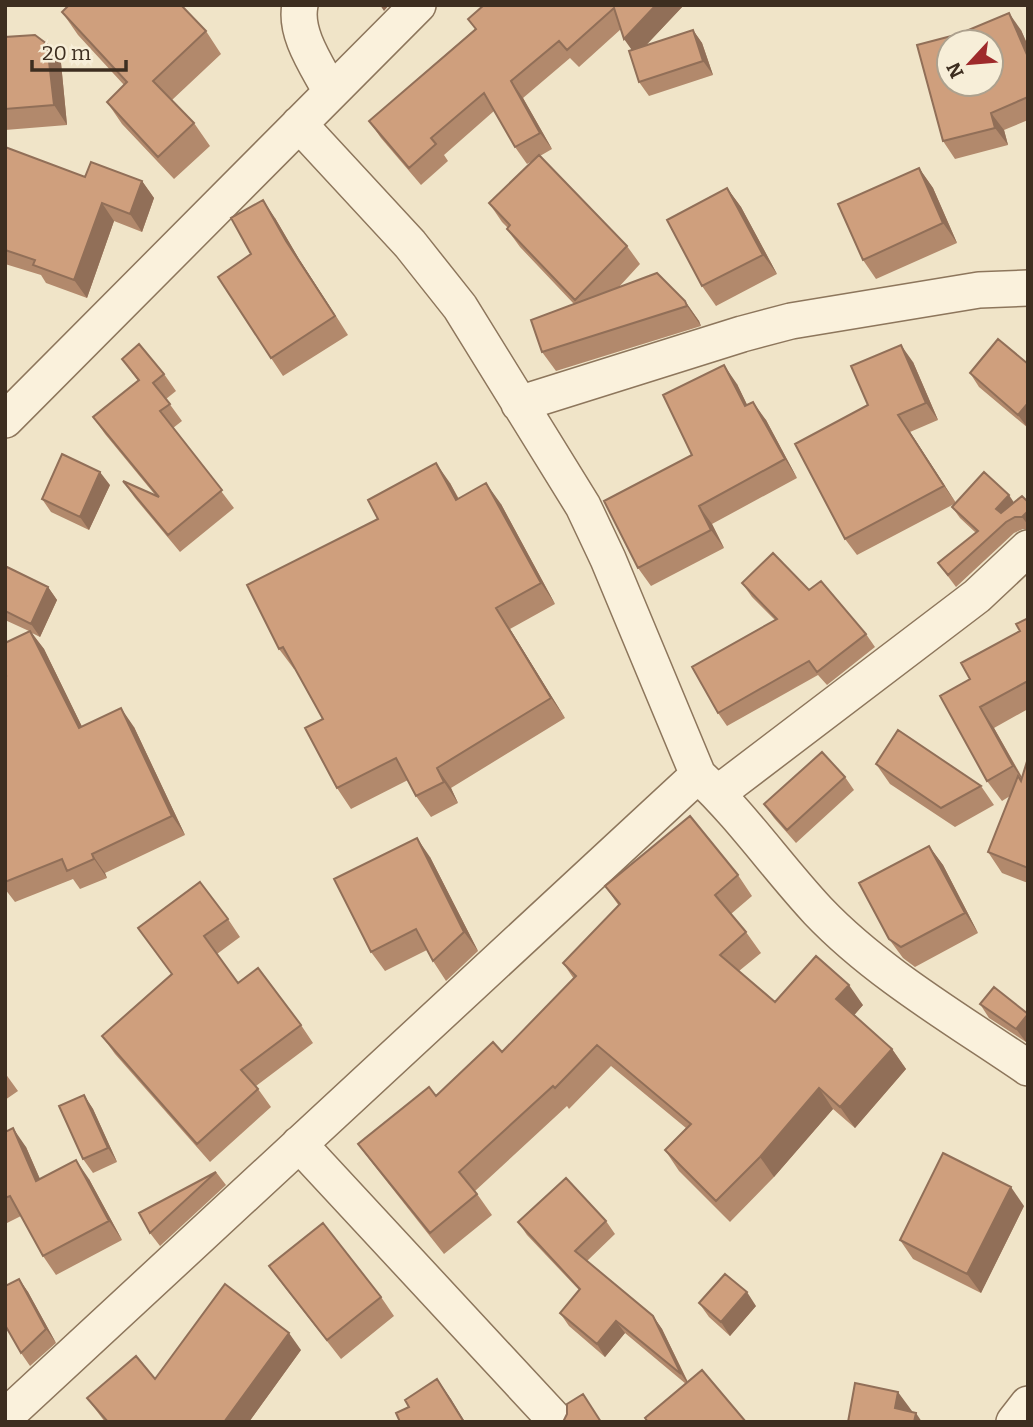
<svg xmlns="http://www.w3.org/2000/svg" width="1033" height="1427" font-family="Bitter,serif">
<rect width="100%" height="100%" fill="#f0e4c8"/>
<g fill="none" stroke-linecap="round" stroke-linejoin="round">
<g stroke="#8d765c" stroke-width="38">
<path id="street" d="M300,5C294,34 318,67 331,92
M299,124L410,244L460,307L583,506L608,559L698,775C742,816 777,867 818,911C877,973 958,1020 1028,1068
M519,404L742,334L791,321L979,290L1028,288
M5,420L418,5
M718,793L977,596L1028,548
M299,1144L557,1422
M5,1417L698,775
M1014,1422L1028,1404"/>
</g>
<use href="#street" stroke="#faf1dc" stroke-width="35"/>
</g>
<path fill="#b2896c" d="M484,5H684L646,45L693,30L702,43L713,75L649,96L639,82L632,50L621,29L579,67L570,58L523,98L552,149L540,156L627,246L640,264L618,288L685,301L699,321L701,326L556,371L542,352L574,304L520,247L507,229L508,228L502,222L489,203L534,160L527,164L515,147L494,111L444,155L448,161L421,185L381,138L369,121L475,29L468,19Z
M62,12L206,31L221,54L172,100L194,123L210,146L174,179L122,124L107,102L124,85L78,35Z
M1021,30L1028,46V120L1004,130L1008,145L955,159L943,141Z
M5,37L61,63L67,125L5,130Z
M5,147L85,177L142,181L154,198L142,232L114,221L87,298L46,283L41,275L5,264Z
M919,168L933,188L957,243L876,279L863,260Z
M727,188L741,207L777,274L716,306L702,286Z
M275,218L299,259L348,335L283,376L271,358L251,254Z
M122,359L164,374L176,391L166,399L182,421L173,428L234,508L180,552L135,498L123,481L156,496L105,434L93,417L138,381Z
M913,362L938,420L910,432L956,503L857,555L845,539L868,405Z
M1028,364V428L979,387L970,373Z
M737,384L747,405L766,420L797,478L712,524L724,548L651,586L638,568L692,455Z
M450,483L459,499L501,504L555,604L510,629L565,718L451,788L458,803L431,817L416,796L408,780L351,809L337,788L323,719L295,668L294,669L279,649Z
M110,485L89,530L51,512L42,499Z
M1028,502V529H1023L1014,533L956,587L938,563L976,533L960,518L952,507Z
M5,570L48,587L57,600L40,637L32,633L44,649L82,727H134L185,835L105,873L107,878L80,889L73,879L15,902L5,889V677L29,631L5,620Z
M742,583L809,590L866,634L875,647L827,685L818,675L727,726L718,713L775,620L752,597Z
M1028,618V709L994,728L1022,777L1028,758V883L1002,873L988,852L1010,796L1002,801L987,781L970,679L1020,631Z
M876,764L981,786L994,805L955,827L890,784Z
M845,777L854,790L796,843L774,818L764,804Z
M929,846L943,865L978,933L915,967L903,958L889,939Z
M430,857L478,951L446,981L433,961L427,950L385,971L371,952Z
M738,875L752,896L731,914L746,932L761,953L739,971L775,1002L863,1005L854,1015L892,1049L906,1069L855,1128L833,1109L774,1177L730,1222L679,1171L665,1150L686,1128L611,1066L569,1109L567,1106L475,1191L492,1215L444,1254L373,1164L358,1144L436,1096L502,1052L574,979L563,963L619,906L605,886Z
M228,919L240,937L217,954L238,983L301,1025L313,1043L256,1086L271,1107L210,1162L115,1054L102,1036L172,974L138,928Z
M980,1004L1028,1014V1040L1026,1042L989,1018Z
M5,1073L18,1091L5,1100Z
M84,1095L93,1109L117,1162L93,1173L83,1159Z
M5,1132L26,1147L40,1179H89L122,1240L56,1275L43,1256L21,1216L5,1224Z
M216,1172L226,1185L160,1246L150,1233Z
M1024,1206L981,1293L913,1259L900,1240Z
M606,1221L615,1234L587,1261L653,1316L662,1329L688,1382L686,1384L625,1333L605,1357L569,1326L560,1313L579,1290L527,1235L518,1222Z
M269,1266L381,1297L394,1316L341,1359L283,1285Z
M19,1279L28,1292L56,1343L30,1366L21,1353Z
M699,1303L756,1306L730,1336L709,1317Z
M301,1350L249,1422H105L87,1398L155,1379Z"/>
<path fill="#916f58" d="M380,5H389L384,11Z
M656,5H684L636,56L624,39Z
M1009,13L1021,30L1028,46V57Z
M693,30L702,43L713,75L703,61Z
M47,44L61,63L67,125L54,105Z
M511,81L523,98L552,149L540,133Z
M991,113L1004,130L1008,145L995,128Z
M919,168L933,188L957,243L943,223Z
M142,181L154,198L142,232L130,214Z
M727,188L741,207L777,274L763,255Z
M263,200L275,218L299,259L348,335L286,241Z
M102,203L114,221L87,298L74,280Z
M685,301L699,321L701,326L687,306Z
M901,345L913,362L938,420L926,403Z
M724,365L737,384L757,425L745,406Z
M753,402L766,420L797,478L785,459Z
M1028,403V428L1018,415Z
M898,415L910,432L956,503L944,486Z
M436,463L450,483L470,521L456,500Z
M100,472L110,485L89,530L80,517Z
M486,483L501,504L555,604L541,583Z
M1009,495L1017,507L1005,521L996,509Z
M699,506L712,524L724,548L711,530Z
M1028,511V525L1022,517Z
M48,587L57,600L40,637L31,624Z
M496,608L510,629L565,718L551,698Z
M30,631L44,649L92,747L79,728Z
M980,707L994,728L1027,787L1013,766Z
M121,708L134,727L185,835L172,816Z
M437,768L451,788L458,803L444,782Z
M417,838L430,857L478,951L464,932Z
M929,846L943,865L978,933L965,913Z
M92,854L105,873L107,878L94,859Z
M849,985L863,1005L850,1020L836,999Z
M1028,1015V1040L1026,1042L1016,1029Z
M892,1049L906,1069L855,1128L840,1107Z
M819,1088L833,1109L774,1177L760,1157Z
M84,1095L93,1109L117,1162L108,1148Z
M13,1128L26,1147L49,1200L36,1181Z
M76,1160L89,1179L122,1240L109,1221Z
M1011,1187L1024,1206L981,1293L967,1274Z
M19,1279L28,1292L56,1343L46,1329Z
M747,1292L756,1306L730,1336L721,1322Z
M653,1316L662,1329L690,1387L681,1374Z
M616,1321L625,1333L605,1357L597,1344Z
M289,1333L301,1350L249,1422H224Z
M437,1379L451,1399L465,1422H464Z
M898,1392L912,1411L910,1422L895,1408Z
M916,1413L922,1422H914Z"/>
<path fill="#cf9f7d" stroke="#916f58" stroke-width="2" fill-rule="evenodd" d="M69,5H181L206,31L153,81L194,123L158,157L107,102L127,82L62,12Z
M484,5H656L624,39L614,8L567,50L559,41L511,81L540,133L515,147L484,93L431,138L436,144L409,168L369,121L476,29L468,19Z
M1009,13L1028,57V97L991,113L995,128L943,141L917,45L959,34ZM949,42H991V84H949Z
M693,30L703,61L639,82L629,51Z
M35,35L47,44L54,105L5,109V37Z
M5,147L85,177L91,162L142,181L130,214L102,203L74,280L33,265L35,260L5,250Z
M539,155L627,246L575,300L507,229L510,225L489,203Z
M919,168L943,223L863,260L838,204Z
M727,188L763,255L702,286L667,220Z
M263,200L286,241L335,316L271,358L218,277L251,254L231,218Z
M657,273L685,301L687,306L542,352L531,320Z
M998,339L1028,364V403L1018,415L970,373Z
M139,344L164,374L153,383L170,404L160,411L222,490L168,535L123,481L159,497L93,417L139,380L122,359Z
M901,345L926,403L898,415L944,486L845,539L795,444L868,405L851,366Z
M724,365L745,406L753,402L785,459L699,506L711,530L638,568L604,501L692,455L663,395Z
M62,454L100,472L80,517L42,499Z
M436,463L456,500L486,483L541,583L496,608L551,698L437,768L444,782L416,796L396,758L337,788L305,728L323,719L283,647L279,649L247,585L378,519L368,500Z
M984,472L1009,495L996,509L1001,513L1022,496L1028,502V511L1022,517H1015L1006,522L948,575L938,563L978,531L952,507Z
M773,553L809,590L821,581L866,634L817,672L809,661L718,713L692,667L777,619L742,583Z
M7,567L48,587L31,624L5,611V570Z
M1028,618V681L980,707L1013,766L987,781L940,696L970,679L961,663L1020,631L1016,624Z
M30,631L79,728L121,708L172,816L92,854L94,859L67,871L62,859L5,882V677L6,676L5,675V643Z
M898,730L981,786L941,808L876,764Z
M822,752L845,777L787,830L764,804Z
M1028,758V868L988,852L1018,776L1021,781Z
M690,816L738,875L715,895L746,932L720,955L775,1002L816,956L849,985L836,999L892,1049L840,1107L819,1088L760,1157L716,1201L665,1150L691,1124L597,1045L555,1088L553,1086L459,1172L477,1194L430,1233L358,1144L429,1087L436,1096L493,1042L502,1052L576,976L563,963L620,904L605,886Z
M417,838L464,932L433,961L416,929L371,952L334,879Z
M929,846L965,913L901,947L889,939L859,883Z
M200,882L228,919L204,936L238,983L258,968L301,1025L241,1070L258,1089L197,1144L102,1036L172,974L138,928Z
M994,987L1028,1014L1016,1029L980,1004Z
M84,1095L108,1148L83,1159L59,1106Z
M13,1128L36,1181L76,1160L109,1221L43,1256L10,1196L5,1198V1132Z
M943,1153L1011,1187L967,1274L900,1240Z
M216,1172L150,1233L139,1213Z
M566,1178L606,1221L575,1251L653,1316L681,1374L616,1321L597,1344L560,1313L580,1289L518,1222Z
M323,1223L381,1297L327,1340L269,1266Z
M725,1274L747,1292L721,1322L699,1303Z
M19,1279L46,1329L21,1353L5,1325V1286Z
M225,1284L289,1333L224,1422H108L87,1398L136,1356L155,1379Z
M702,1370L746,1422H648L645,1418Z
M437,1379L464,1422H400L396,1413L409,1407L405,1400Z
M855,1383L898,1392L895,1408L916,1413L914,1422H848Z
M583,1394L601,1422H563L567,1414V1404Z"/>
<rect width="1033" height="1427" fill="none" stroke="#3d2e20" stroke-width="14"/>
<g transform="translate(970 63) rotate(244)"><circle r="33" fill="#f7eed8" stroke="#ada18e" stroke-width="2"/>
<path d="M0-5L12 26L0 18L-12 26Z" fill="#9e2a2b"/>
<text y="-10" font-size="19" font-weight="bold" text-anchor="middle" fill="#3d2e20">N</text>
</g>
<path d="M32 60v10h94v-10" fill="none" stroke="#3d2e20" stroke-width="3.5"/>
<text x="42" y="60" font-size="21" fill="#3d2e20" stroke="#f7eed8" stroke-width="5" paint-order="stroke">20 m</text>
</svg>
